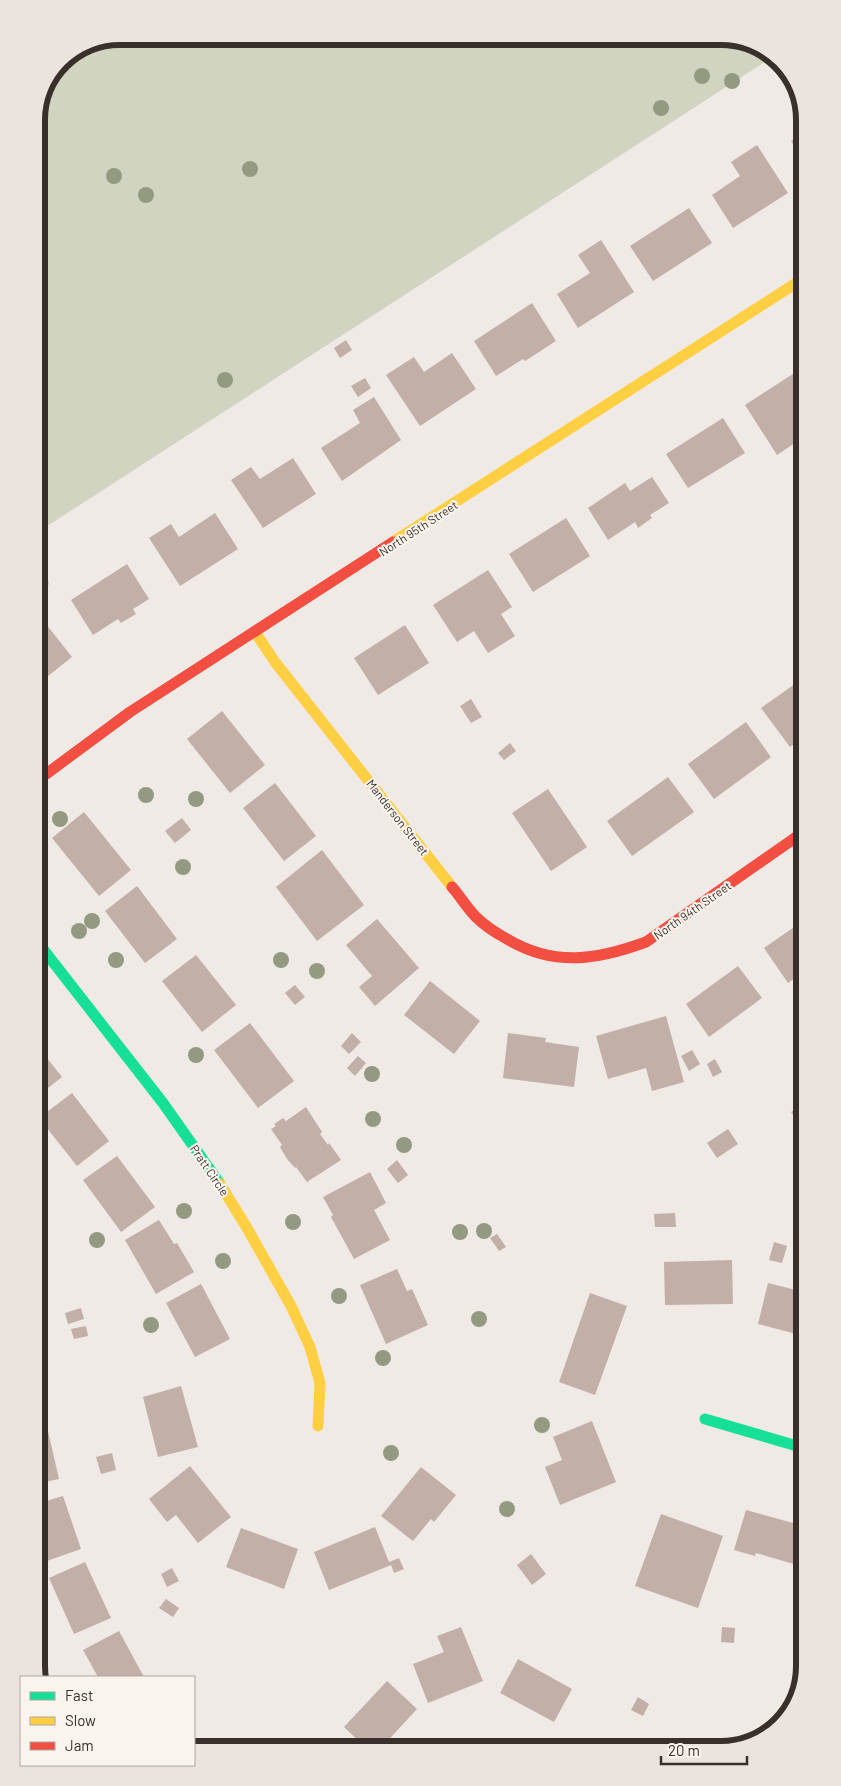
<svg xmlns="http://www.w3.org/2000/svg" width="841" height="1786" font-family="Barlow,sans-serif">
<rect width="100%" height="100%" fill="#efeae5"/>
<path fill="#d1d4c0" d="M727,36L772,54L774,56L38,532L36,115L61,61L88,43Z
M38,544L49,583L41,610L38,614Z"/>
<path fill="#c2afa7" d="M800,135V155L791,141Z
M757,145L788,193L733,228L712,195L740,176L731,162Z
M689,208L712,243L653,281L630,246Z
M601,240L634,292L578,328L557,294L590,273L578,255Z
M532,303L556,341L525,361L523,359L496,376L474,341Z
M346,340L352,350L340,358L334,348Z
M452,353L476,389L420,426L386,375L414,357L424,372Z
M799,370L801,373V439L777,455L745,405Z
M365,378L371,388L358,397L351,386Z
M374,397L401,440L342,481L321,448L360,423L353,410Z
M723,418L745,453L688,488L666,454Z
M293,458L316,494L263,528L231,480L251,467L260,479Z
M652,477L669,503L650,515L652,518L638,528L635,522L608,540L588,508L625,483L630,491Z
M215,513L238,549L180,586L149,538L171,524L179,537Z
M566,518L590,556L533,592L509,554Z
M127,564L149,599L133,609L136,614L121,623L118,619L93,635L71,600Z
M488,570L512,607L501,614L515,636L488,653L474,631L457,642L433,605Z
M46,624L72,657L38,684V631Z
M405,625L429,663L378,695L354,658Z
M802,679V738L790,747L761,708Z
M471,699L482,717L471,723L460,706Z
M222,711L265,765L230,793L187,739Z
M746,722L771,757L714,799L688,764Z
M510,743L516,751L504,760L498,753Z
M668,777L694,812L632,856L607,821Z
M275,783L316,836L284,861L243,808Z
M548,789L587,847L551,871L512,813Z
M84,812L131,870L99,896L52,838Z
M182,818L191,830L175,843L165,831Z
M322,850L364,905L317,941L276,887Z
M137,886L177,939L145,963L105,911Z
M377,919L419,968L375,1006L359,987L372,976L346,945Z
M803,921V972L788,983L764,948Z
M196,955L236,1005L202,1032L162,981Z
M738,966L762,998L709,1037L686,1004Z
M430,981L480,1021L454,1054L404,1015Z
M295,985L305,997L295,1005L285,993Z
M666,1016L684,1082L652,1091L646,1068L608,1079L596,1036Z
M250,1023L294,1081L258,1108L214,1050Z
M352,1033L361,1042L349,1054L341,1046Z
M508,1033L546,1038L545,1042L579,1047L574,1087L503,1078Z
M39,1048L62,1077L39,1095Z
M692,1050L700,1064L689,1071L681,1056Z
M358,1056L366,1063L355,1076L347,1068Z
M715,1059L722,1072L713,1077L707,1064Z
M72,1093L109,1141L77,1166L39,1118Z
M802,1105L803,1125L801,1126L791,1112Z
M306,1107L322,1132L320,1134L328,1145L329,1143L341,1160L307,1182L296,1167L295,1168L287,1159L280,1147L282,1145L271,1129L276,1126L274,1124L283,1118L286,1121Z
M728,1129L738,1144L717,1158L707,1143Z
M117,1156L155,1207L121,1232L83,1180Z
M397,1160L408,1175L398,1183L387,1169Z
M370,1172L386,1203L374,1210L390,1240L354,1259L331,1217L333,1215L323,1197Z
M675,1213L676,1227H655L654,1214Z
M159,1220L174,1244L177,1243L194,1272L156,1294L125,1240Z
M497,1234L506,1247L499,1251L490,1238Z
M774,1242L787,1246L782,1263L769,1260Z
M732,1260L733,1304L665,1305L664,1262Z
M397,1269L407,1291L412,1289L428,1325L386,1344L360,1285Z
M768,1283L804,1292V1336L758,1324Z
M201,1284L230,1339L195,1357L166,1303Z
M590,1293L627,1306L595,1395L559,1382Z
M81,1308L84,1319L68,1324L65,1313Z
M86,1326L88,1336L74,1339L71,1329Z
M181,1386L198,1447L158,1457L143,1397Z
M45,1418L59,1479L40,1483V1419Z
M592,1421L616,1482L560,1505L545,1467L562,1460L553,1437Z
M112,1453L116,1470L101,1474L96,1457Z
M190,1466L231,1517L198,1543L176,1515L167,1522L149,1499Z
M421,1467L456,1495L434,1522L431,1519L413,1541L381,1516Z
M63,1496L81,1549L44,1562L40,1551V1503Z
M746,1510L804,1526V1567L756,1553L755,1556L734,1550Z
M661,1514L723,1536L698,1608L635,1586Z
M375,1527L389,1562L399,1558L404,1569L394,1573L391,1565L329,1590L314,1552Z
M241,1528L298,1549L284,1589L226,1567Z
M531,1554L546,1574L532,1585L517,1565Z
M85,1562L111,1618L74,1634L49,1578Z
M172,1568L179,1581L167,1587L161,1574Z
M166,1599L179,1608L173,1617L159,1608Z
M461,1627L483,1681L428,1703L413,1664L444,1652L437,1636Z
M722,1627L735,1628L734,1643L721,1642Z
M119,1631L144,1677H98L83,1650Z
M518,1659L572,1689L554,1722L500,1693Z
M387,1681L417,1709L381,1748H366L344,1727Z
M638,1697L649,1704L643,1716L631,1710Z"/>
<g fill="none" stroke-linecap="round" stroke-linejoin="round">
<path stroke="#16e098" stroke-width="11" d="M39,944L163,1103L220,1184
M705,1419L804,1448"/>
<path stroke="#ffcf43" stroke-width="11" d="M393,542L801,280
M255,632L275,662L452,887
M220,1184L247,1228L291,1306L310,1347L320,1383L318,1426"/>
<path stroke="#f24e42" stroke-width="11" d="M38,780L130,712L393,542
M452,887C460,896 467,908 476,917C484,925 496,933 507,939C554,967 597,960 646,942L802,833"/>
</g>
<g fill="#949a81">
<circle cx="702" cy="76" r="8"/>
<circle cx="732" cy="81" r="8"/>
<circle cx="661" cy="108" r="8"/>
<circle cx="250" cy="169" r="8"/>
<circle cx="114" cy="176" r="8"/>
<circle cx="146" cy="195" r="8"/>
<circle cx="225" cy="380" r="8"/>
<circle cx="146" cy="795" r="8"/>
<circle cx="196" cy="799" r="8"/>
<circle cx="60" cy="819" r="8"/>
<circle cx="183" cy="867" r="8"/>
<circle cx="92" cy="921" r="8"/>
<circle cx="79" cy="931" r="8"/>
<circle cx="116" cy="960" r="8"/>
<circle cx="281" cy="960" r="8"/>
<circle cx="317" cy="971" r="8"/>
<circle cx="196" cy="1055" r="8"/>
<circle cx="372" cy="1074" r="8"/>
<circle cx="373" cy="1119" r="8"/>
<circle cx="404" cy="1145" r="8"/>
<circle cx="184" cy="1211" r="8"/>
<circle cx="293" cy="1222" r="8"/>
<circle cx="484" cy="1231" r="8"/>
<circle cx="460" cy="1232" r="8"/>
<circle cx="97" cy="1240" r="8"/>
<circle cx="223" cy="1261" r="8"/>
<circle cx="339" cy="1296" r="8"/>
<circle cx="479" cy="1319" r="8"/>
<circle cx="151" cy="1325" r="8"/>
<circle cx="383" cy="1358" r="8"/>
<circle cx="542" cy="1425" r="8"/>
<circle cx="391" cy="1453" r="8"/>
<circle cx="507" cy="1509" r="8"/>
</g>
<g text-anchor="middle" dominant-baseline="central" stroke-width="4" stroke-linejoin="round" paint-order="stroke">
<g font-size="12" fill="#3a302b" stroke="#faf4ee">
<text transform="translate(418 528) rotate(-33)">North 95th Street</text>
<text transform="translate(398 817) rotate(52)">Manderson Street</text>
<text transform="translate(692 910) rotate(-35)">North 94th Street</text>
<text transform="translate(210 1170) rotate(56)">Pratt Circle</text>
</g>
</g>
<path d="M0 0H841V1786H0ZM120 45H721A75 75 0 0 1 796 120V1666A75 75 0 0 1 721 1741H120A75 75 0 0 1 45 1666V120A75 75 0 0 1 120 45Z" fill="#ebe4de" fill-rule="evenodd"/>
<path fill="none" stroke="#3a302b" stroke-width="6" d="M120 45H721A75 75 0 0 1 796 120V1666A75 75 0 0 1 721 1741H120A75 75 0 0 1 45 1666V120A75 75 0 0 1 120 45Z"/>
<rect x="20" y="1676" width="175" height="90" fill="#faf4ee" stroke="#ada6a0"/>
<rect x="30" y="1692" width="25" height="8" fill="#16e098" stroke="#ada6a0"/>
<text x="65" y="1701" font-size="15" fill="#3a302b">Fast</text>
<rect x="30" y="1717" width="25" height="8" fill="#ffcf43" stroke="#ada6a0"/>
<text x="65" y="1726" font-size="15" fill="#3a302b">Slow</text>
<rect x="30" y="1742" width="25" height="8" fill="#f24e42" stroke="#ada6a0"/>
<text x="65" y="1751" font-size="15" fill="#3a302b">Jam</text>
<path d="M661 1756v8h86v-8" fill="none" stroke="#3a302b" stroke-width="2.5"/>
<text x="668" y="1756" font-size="15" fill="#3a302b" stroke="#faf4ee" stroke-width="4" paint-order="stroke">20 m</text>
</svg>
